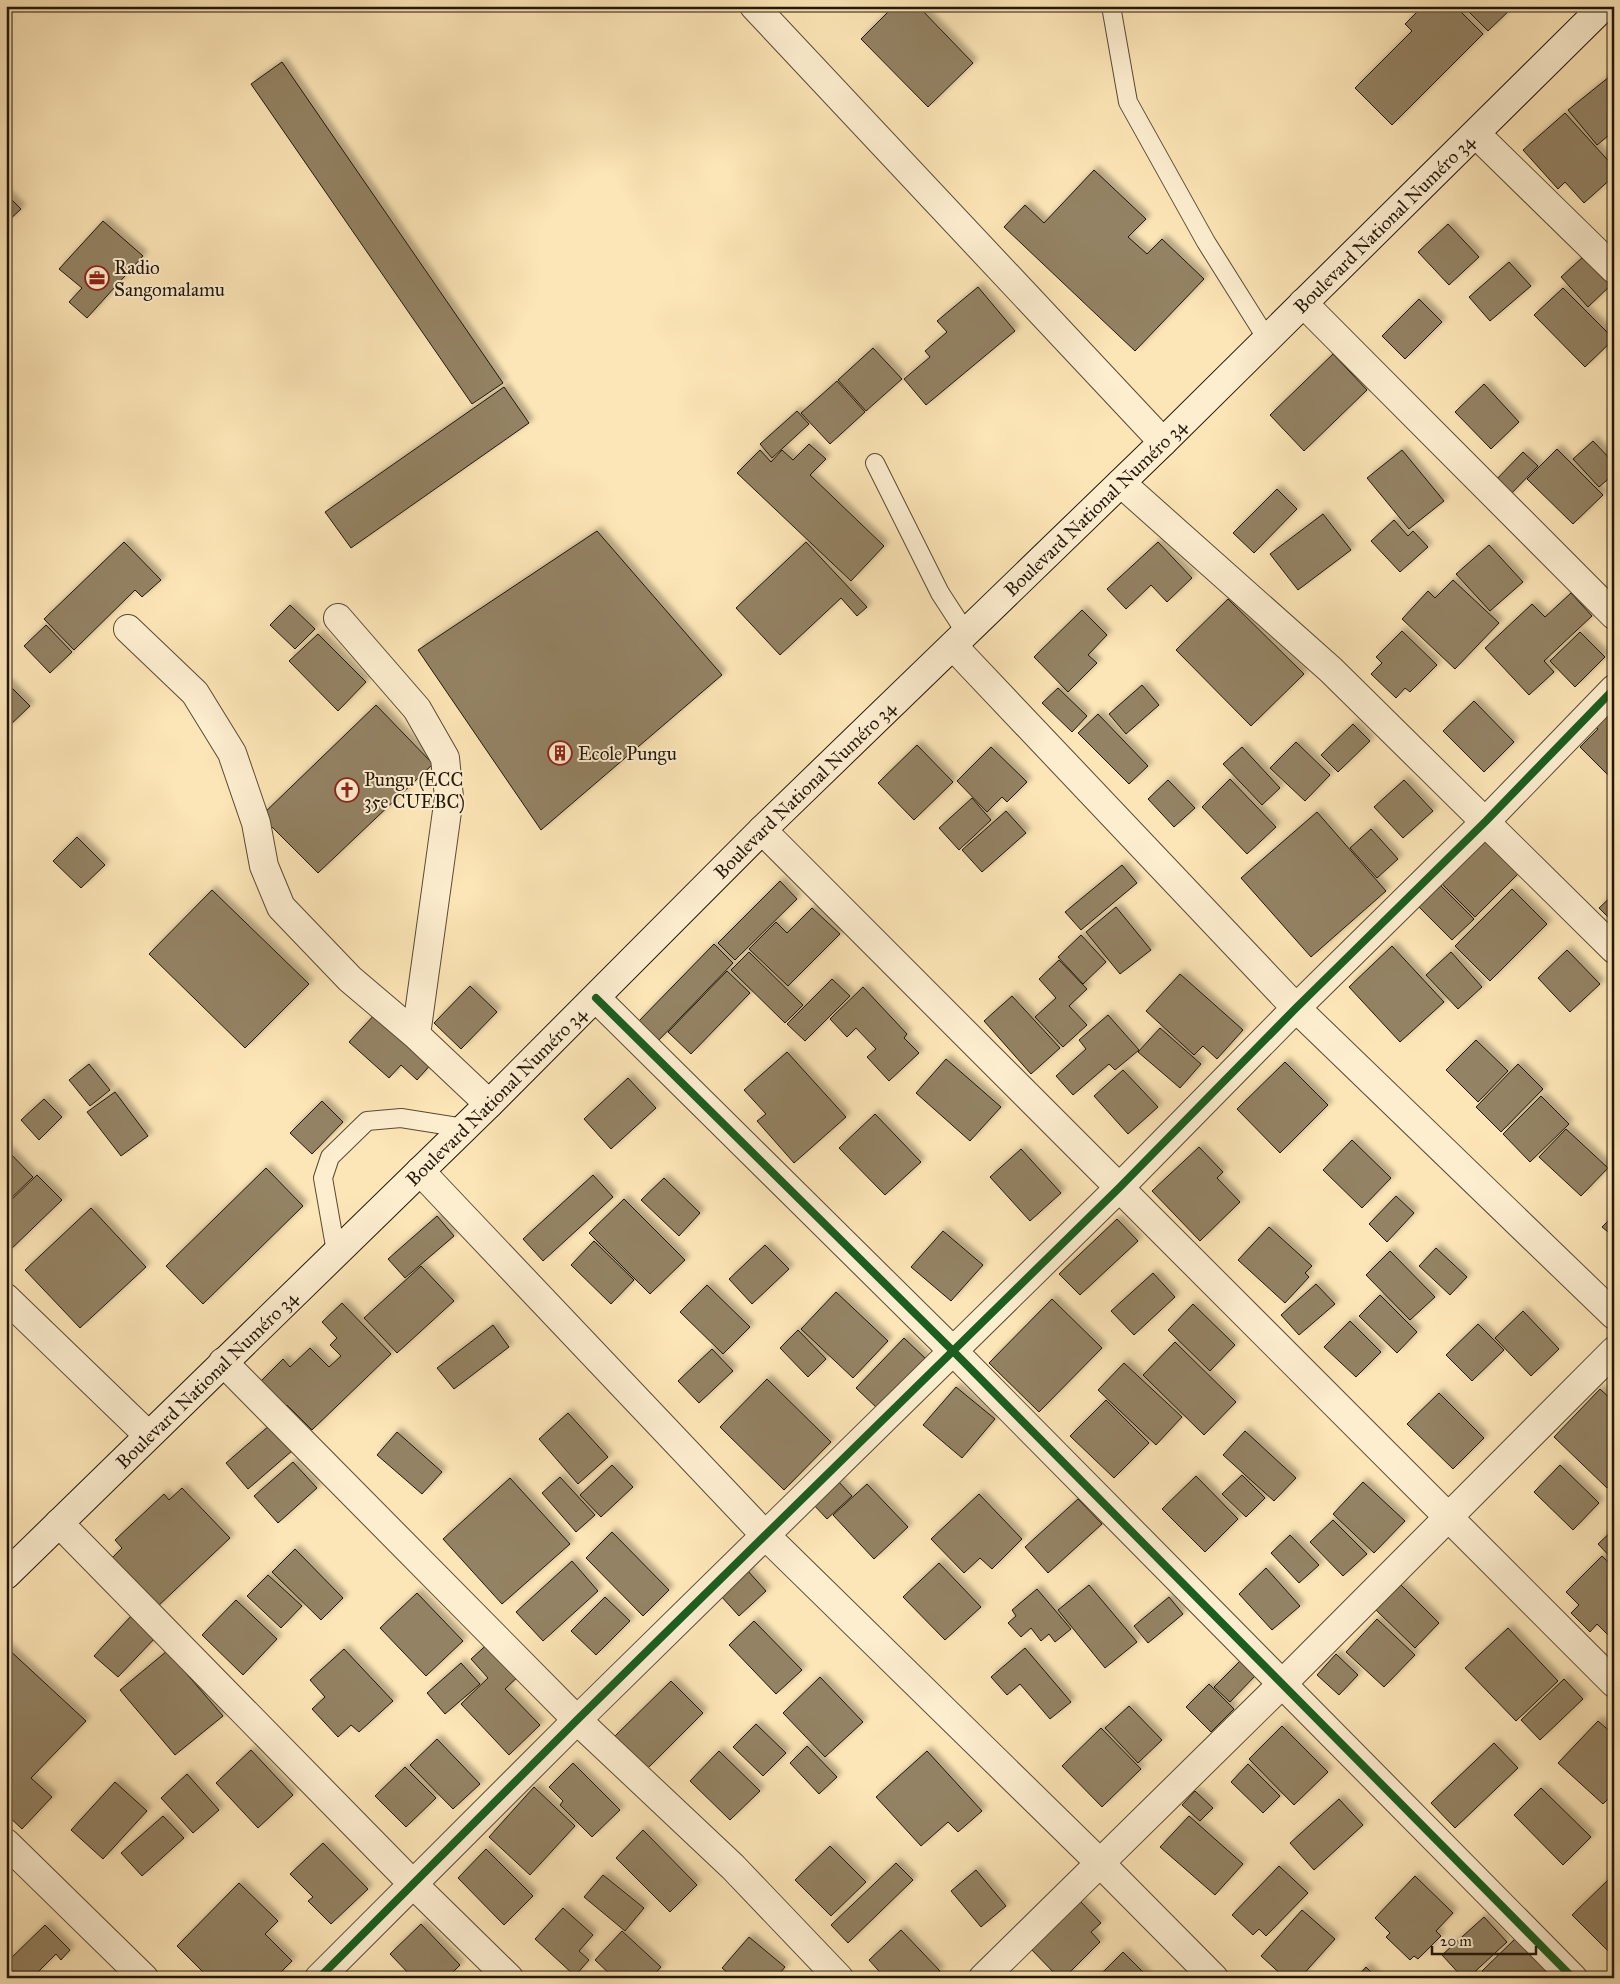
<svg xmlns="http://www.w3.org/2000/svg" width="1620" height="1984" font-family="'IM FELL Great Primer',serif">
<defs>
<filter id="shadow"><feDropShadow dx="4.5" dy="-4.5" stdDeviation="2.5" flood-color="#0004"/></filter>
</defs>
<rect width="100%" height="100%" fill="#fce5b6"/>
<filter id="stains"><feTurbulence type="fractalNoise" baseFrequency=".004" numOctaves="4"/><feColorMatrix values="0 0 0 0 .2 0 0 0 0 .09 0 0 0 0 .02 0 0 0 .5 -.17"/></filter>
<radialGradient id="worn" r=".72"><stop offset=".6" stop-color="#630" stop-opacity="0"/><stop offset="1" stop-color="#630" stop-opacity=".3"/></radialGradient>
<path fill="#938263" stroke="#221709" filter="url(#shadow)" d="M894,6H918L973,63L928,107L861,39Z
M1423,6H1455L1483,34L1392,125L1355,88L1412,31L1405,24Z
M1463,6H1514L1488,31Z
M282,62L503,383L472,404L251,84Z
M1614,73V131L1597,145L1568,110Z
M1565,113L1614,167V176L1584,203L1565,182L1558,189L1523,150Z
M1094,170L1146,219L1128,237L1147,254L1162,239L1204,279L1135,351L1004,227L1025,205L1044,223Z
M6,194L21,209L6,223Z
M103,221L143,256L87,318L69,302L82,288L59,269Z
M1448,224L1479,257L1449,285L1418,252Z
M1584,256L1611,285L1588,307L1561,277Z
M1509,262L1531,286L1490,321L1469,297Z
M978,287L1015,331L926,405L904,379L930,357L925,351L947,332L937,321Z
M1563,288L1614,339L1585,367L1534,315Z
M1419,299L1442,322L1405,359L1382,336Z
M873,348L902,379L866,411L838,380Z
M1333,354L1367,390L1304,451L1270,415Z
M837,381L865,412L830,444L801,413Z
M1484,384L1519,422L1491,449L1455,412Z
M504,387L529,423L351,548L325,512Z
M797,411L809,424L772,458L760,444Z
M1593,441L1614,463V474L1599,487L1573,459Z
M809,444L826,459L810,475L884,546L851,581L737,473L760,450L771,462L782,450L793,460Z
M1557,449L1603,495L1573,524L1527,479Z
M1402,450L1444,501L1409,529L1367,478Z
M1523,452L1538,466L1508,497L1493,483Z
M1277,489L1297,509L1254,553L1233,533Z
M1323,514L1351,550L1298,590L1270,554Z
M1394,520L1408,536L1413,531L1428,547L1400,572L1371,541Z
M597,531L722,675L541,830L418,650Z
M124,542L161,580L142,597L135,590L74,650L44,619Z
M806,542L867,607L857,616L841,598L780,655L736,608Z
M1158,542L1192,578L1167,602L1151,585L1126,609L1107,589Z
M1489,545L1523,582L1490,611L1456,574Z
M1453,580L1499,623L1455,669L1402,619L1428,591L1435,598Z
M1571,593L1592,616L1544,661L1554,672L1529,695L1485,648L1532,604L1545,617Z
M1228,599L1304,674L1251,726L1176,650Z
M290,605L315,629L295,649L270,625Z
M1082,610L1107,635L1088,655L1097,663L1068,692L1034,657Z
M46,625L72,652L50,673L24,646Z
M1402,631L1437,665L1410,692L1405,688L1396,698L1371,674L1382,663L1376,657Z
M1580,632L1605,657L1575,687L1550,661Z
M318,634L366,682L338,711L289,661Z
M6,682L30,706L6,729Z
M1142,685L1159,705L1126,734L1109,714Z
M1058,688L1087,716L1072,732L1042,703Z
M1474,701L1514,742L1484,772L1443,731Z
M376,705L433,764L318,873L261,816Z
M1610,709L1614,713V774L1610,777L1580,747L1598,729L1594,726Z
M1098,714L1148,766L1129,784L1078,733Z
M1353,724L1370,741L1338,772L1321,755Z
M1296,742L1330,775L1305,801L1270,768Z
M917,745L953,782L914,820L878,783Z
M991,747L1027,782L1007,802L1002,797L987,812L957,781Z
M1242,747L1280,788L1262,805L1223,764Z
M1230,779L1276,827L1247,854L1202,807Z
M1168,780L1195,808L1174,827L1148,799Z
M1404,780L1433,811L1403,838L1374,807Z
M972,798L991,820L959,850L939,828Z
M1006,811L1026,833L982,872L962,850Z
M1317,812L1386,891L1311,957L1241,878Z
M1371,829L1398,859L1377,878L1350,848Z
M77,837L105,865L81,888L53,861Z
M1485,838L1519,873L1475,917L1441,883Z
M1122,865L1137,883L1081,930L1065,912Z
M780,881L797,899L735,960L718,943Z
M1440,885L1474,919L1452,940L1418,906Z
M1512,889L1547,924L1490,981L1455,946Z
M212,890L309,984L245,1048L149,954Z
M1614,894V923L1599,908Z
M1116,907L1151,950L1120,974L1086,932Z
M812,908L840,934L788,986L749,949L776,922L787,933Z
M1081,935L1106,962L1083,984L1058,957Z
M714,944L733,963L657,1042L637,1023Z
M1392,946L1444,1002L1400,1042L1349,987Z
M1567,950L1600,984L1570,1012L1538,978Z
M749,952L803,1005L785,1023L731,970Z
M1451,952L1482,987L1458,1009L1426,975Z
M1059,960L1087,989L1069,1006L1087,1025L1063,1047L1035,1017L1056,998L1039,979Z
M727,971L750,993L691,1054L668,1032Z
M1180,974L1243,1030L1217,1059L1203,1046L1194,1055L1146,1011Z
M832,979L850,996L805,1041L787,1024Z
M470,986L497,1012L461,1049L434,1023Z
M863,987L907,1034L904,1038L919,1053L889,1081L867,1057L876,1049L856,1028L847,1037L830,1019Z
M1012,996L1060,1048L1031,1074L984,1021Z
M378,1011L433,1062L417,1080L401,1065L389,1078L349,1042Z
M1108,1015L1139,1050L1115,1070L1109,1064L1073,1095L1056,1076L1086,1049L1079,1040Z
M1160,1028L1201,1064L1180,1088L1138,1052Z
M1476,1040L1508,1071L1478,1102L1446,1070Z
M787,1052L846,1117L794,1163L757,1121L766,1114L744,1090Z
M946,1059L1001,1107L970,1141L916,1093Z
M1285,1062L1328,1105L1280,1153L1237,1109Z
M89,1064L110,1090L90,1106L69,1080Z
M1518,1064L1543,1089L1501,1132L1476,1107Z
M1123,1070L1158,1107L1128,1134L1094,1096Z
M628,1078L656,1108L611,1149L584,1119Z
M115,1092L148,1136L121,1156L87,1112Z
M1541,1096L1569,1124L1530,1162L1503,1134Z
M44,1099L62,1117L39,1140L21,1120Z
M322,1101L343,1122L312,1154L290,1133Z
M875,1114L921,1162L885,1195L839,1148Z
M1566,1129L1608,1168L1581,1196L1539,1157Z
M1352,1140L1391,1178L1362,1208L1323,1170Z
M1199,1147L1223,1172L1217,1178L1240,1202L1200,1241L1152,1191Z
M6,1149L33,1177L6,1203Z
M1021,1149L1061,1193L1030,1221L990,1177Z
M266,1168L303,1206L203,1304L166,1266Z
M37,1175L62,1200L6,1254V1205Z
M593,1175L613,1197L543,1261L523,1239Z
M664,1178L700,1213L679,1236L641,1200Z
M1396,1196L1414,1213L1387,1242L1369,1224Z
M624,1199L685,1260L650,1294L589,1233Z
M91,1208L146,1267L80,1328L25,1270Z
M1614,1215V1237L1602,1227Z
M437,1216L454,1236L405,1278L388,1259Z
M1117,1219L1138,1241L1080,1295L1059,1274Z
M1269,1227L1312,1266L1305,1273L1309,1277L1285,1303L1238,1260Z
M943,1231L983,1265L951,1301L911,1267Z
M594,1241L634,1280L611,1304L571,1265Z
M765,1245L789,1269L752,1304L729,1279Z
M1436,1248L1467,1277L1450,1295L1419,1266Z
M1390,1251L1435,1297L1410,1320L1366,1275Z
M421,1266L454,1301L397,1353L364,1318Z
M1153,1273L1175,1297L1134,1335L1111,1311Z
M1316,1284L1335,1304L1299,1335L1281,1315Z
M707,1285L750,1327L723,1354L680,1312Z
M836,1292L888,1341L853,1378L801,1329Z
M1380,1295L1417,1332L1397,1353L1359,1316Z
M1052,1299L1102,1348L1039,1412L989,1363Z
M342,1303L391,1354L312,1430L287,1405L279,1414L254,1388L283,1359L290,1367L310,1348L329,1367L341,1356L330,1345L337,1338L322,1322Z
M1193,1304L1235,1345L1210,1371L1168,1330Z
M1523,1311L1559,1349L1531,1376L1495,1338Z
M1350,1321L1381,1352L1356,1377L1324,1347Z
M1478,1324L1504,1350L1472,1381L1446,1355Z
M493,1325L509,1347L454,1389L437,1368Z
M798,1330L826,1359L808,1377L780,1348Z
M904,1338L927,1360L879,1410L856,1388Z
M1175,1342L1236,1402L1204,1435L1143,1375Z
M712,1349L733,1371L699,1403L678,1381Z
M1124,1363L1182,1417L1156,1445L1098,1390Z
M767,1379L831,1442L784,1490L720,1427Z
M956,1387L995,1419L962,1458L923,1425Z
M1600,1389L1614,1402V1481L1607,1488L1554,1437Z
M1439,1393L1484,1438L1453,1469L1407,1424Z
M1106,1400L1149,1443L1114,1478L1070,1436Z
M568,1413L608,1457L578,1484L539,1439Z
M270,1425L293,1450L248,1489L226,1463Z
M1245,1431L1296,1478L1274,1501L1223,1455Z
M397,1432L442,1472L422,1494L377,1455Z
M293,1462L317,1488L278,1523L254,1496Z
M612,1465L633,1487L601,1517L580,1495Z
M1560,1465L1599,1503L1573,1530L1534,1492Z
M1242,1475L1265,1498L1246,1517L1222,1494Z
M1196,1476L1238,1519L1205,1552L1162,1509Z
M560,1477L595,1515L576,1532L542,1493Z
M510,1478L570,1544L502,1604L443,1539Z
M837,1480L852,1496L827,1519L812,1503Z
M1363,1482L1405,1521L1374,1553L1333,1514Z
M867,1484L908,1527L874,1559L833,1515Z
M182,1488L230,1538L155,1609L109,1561L122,1548L115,1540L164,1494L169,1500Z
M979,1494L1022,1539L992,1569L980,1558L964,1573L931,1539Z
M1078,1499L1102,1524L1048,1573L1025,1547Z
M1333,1520L1367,1554L1343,1576L1310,1542Z
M1614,1529V1561L1598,1544Z
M612,1532L669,1590L643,1616L586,1558Z
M1290,1535L1319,1565L1299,1583L1271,1553Z
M295,1549L343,1598L321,1620L272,1572Z
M1602,1556L1614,1568V1633L1610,1637L1597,1624L1590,1632L1571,1613L1579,1605L1566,1592Z
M572,1561L598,1591L543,1641L516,1612Z
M939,1563L981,1607L945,1640L903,1597Z
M1266,1568L1300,1606L1272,1630L1239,1594Z
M747,1570L766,1591L739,1616L720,1595Z
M268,1575L302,1606L281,1628L247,1596Z
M1400,1584L1439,1623L1415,1648L1375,1609Z
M1089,1585L1137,1642L1105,1668L1058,1610Z
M1037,1589L1071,1629L1055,1642L1049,1634L1041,1641L1031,1628L1021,1637L1008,1623L1016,1616L1012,1610Z
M417,1593L463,1641L426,1676L380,1628Z
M605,1597L630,1621L596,1655L571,1631Z
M1169,1597L1183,1614L1148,1643L1134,1626Z
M236,1600L277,1639L243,1675L202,1635Z
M132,1615L156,1637L118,1677L94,1656Z
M1377,1619L1415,1655L1384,1687L1346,1652Z
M754,1621L802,1670L776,1694L729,1645Z
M1508,1628L1558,1681L1516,1721L1465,1668Z
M492,1640L523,1672L505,1689L540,1725L509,1755L461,1704L488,1678L471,1659Z
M6,1647L86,1721L31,1778L52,1797L22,1829L6,1814Z
M1025,1648L1071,1702L1050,1719L1020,1684L1007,1695L991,1677Z
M344,1649L393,1701L359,1732L351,1725L338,1737L312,1709L325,1697L310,1680Z
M167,1651L223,1716L175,1755L120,1690Z
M1336,1654L1358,1675L1339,1695L1317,1675Z
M1241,1660L1256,1675L1230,1702L1214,1687Z
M461,1663L480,1684L445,1714L427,1693Z
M820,1677L863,1722L825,1757L783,1713Z
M1564,1679L1583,1699L1540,1740L1521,1720Z
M671,1681L703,1713L647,1769L614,1737Z
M1209,1684L1234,1709L1211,1732L1186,1707Z
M1129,1706L1162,1740L1138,1763L1105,1728Z
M1598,1721L1614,1735V1793L1603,1804L1558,1763Z
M756,1724L786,1753L763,1776L733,1747Z
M1282,1726L1328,1772L1294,1805L1249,1759Z
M1101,1728L1141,1769L1102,1807L1062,1766Z
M437,1739L480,1784L453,1809L410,1765Z
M1494,1743L1518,1768L1455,1828L1431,1803Z
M807,1746L837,1777L819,1794L790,1763Z
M251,1750L293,1795L258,1828L216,1783Z
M719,1751L760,1791L730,1820L690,1781Z
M927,1751L982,1811L958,1832L948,1822L921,1846L876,1797Z
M573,1763L620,1810L592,1837L560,1805L563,1801L549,1787Z
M1248,1764L1280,1796L1263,1813L1231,1782Z
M405,1767L436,1798L406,1827L375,1796Z
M187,1774L219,1810L193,1833L161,1798Z
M115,1782L147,1811L103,1859L71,1830Z
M534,1787L575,1826L530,1875L489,1837Z
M1541,1788L1591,1837L1563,1865L1514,1815Z
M1195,1791L1213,1808L1200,1821L1182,1805Z
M1339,1799L1363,1825L1314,1870L1290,1843Z
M163,1816L184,1838L142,1876L121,1853Z
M1189,1816L1243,1864L1215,1895L1160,1847Z
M643,1830L697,1885L670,1912L616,1858Z
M323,1843L368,1889L331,1924L308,1901L313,1897L290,1874Z
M830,1846L866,1882L831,1916L795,1880Z
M486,1849L533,1896L504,1925L458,1878Z
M896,1863L913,1880L848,1943L831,1925Z
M1279,1866L1308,1893L1266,1936L1259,1929L1253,1935L1232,1915Z
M976,1870L1006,1906L981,1927L951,1891Z
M603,1875L644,1908L625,1931L584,1897Z
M1415,1876L1453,1913L1436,1931L1441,1936L1418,1959L1414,1956L1410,1960L1386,1937L1390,1933L1375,1918Z
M1608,1880L1614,1886V1957L1572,1915Z
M239,1883L278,1921L265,1934L292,1961L275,1978H209L177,1946Z
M1079,1900L1101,1923L1091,1932L1100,1942L1064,1978H1059L1029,1947Z
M563,1908L593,1935L579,1951L589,1960L575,1976L535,1939Z
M1302,1910L1335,1939L1300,1978H1285L1261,1956Z
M1484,1917L1507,1942L1468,1978H1463L1442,1955Z
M421,1924L460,1965L447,1978H413L390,1954Z
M45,1925L70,1950L61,1960L56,1954L32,1978H6V1963Z
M901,1930L940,1971L932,1978H885L869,1960Z
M622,1931L661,1967L651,1978H614L595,1960Z
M749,1937L785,1967L776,1978H734L722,1968Z
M1517,1937L1557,1978H1489L1482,1971Z
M1123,1952L1147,1976L1145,1978H1097Z
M1366,1967L1377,1978H1356Z"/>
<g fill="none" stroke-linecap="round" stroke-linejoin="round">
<g stroke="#584a34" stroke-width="20">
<path id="lane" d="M1111,6L1128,102L1206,242L1267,339
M875,463L940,593L966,633
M336,1252L323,1178L330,1157L367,1121L401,1118L464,1128"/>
</g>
<g stroke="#584a34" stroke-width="30">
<path id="street" d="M754,6L1163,442
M1476,134L1614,269
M1303,303L1614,615
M1121,483L1331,670L1614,949
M338,618L417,709L445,758L449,797L416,1035
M128,629L195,693L232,753L256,823L264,866L281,907L350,979L416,1035L489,1104
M953,646L1296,1008L1614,1315
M762,830L1614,1683
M596,998L952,1350L1573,1978
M420,1171L766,1536L1099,1862L1214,1978
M6,1298L148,1435
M223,1362L577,1720L733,1867L839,1978
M59,1523L412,1883L509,1978
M6,1843L144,1978
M319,1978L577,1720L1119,1188L1296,1008L1486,821L1614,689
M983,1978L1282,1684L1614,1351"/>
</g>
<g stroke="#221709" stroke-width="30">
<g id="secondary">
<path id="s1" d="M6,1575L489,1104L762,830L1163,442L1604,6"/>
</g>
</g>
<use href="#lane" stroke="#fdeed0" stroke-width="18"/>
<use href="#street" stroke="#fdeed0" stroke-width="28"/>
<use href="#secondary" stroke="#fdeed0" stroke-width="28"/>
<g stroke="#fdeed0" stroke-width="11">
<path id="cycleway" d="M596,998L952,1350L1573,1978
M319,1978L577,1720L1119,1188L1296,1008L1486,821L1614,689"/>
</g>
<use href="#cycleway" stroke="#1b5e20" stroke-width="8"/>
</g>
<defs>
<g id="office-ring" transform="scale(1.25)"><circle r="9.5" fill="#fdeed0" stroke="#8f2418" stroke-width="1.5"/><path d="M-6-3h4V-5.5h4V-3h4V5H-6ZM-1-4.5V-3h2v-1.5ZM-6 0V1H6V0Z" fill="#8f2418"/></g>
<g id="building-ring" transform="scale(1.25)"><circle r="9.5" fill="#fdeed0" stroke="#8f2418" stroke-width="1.5"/><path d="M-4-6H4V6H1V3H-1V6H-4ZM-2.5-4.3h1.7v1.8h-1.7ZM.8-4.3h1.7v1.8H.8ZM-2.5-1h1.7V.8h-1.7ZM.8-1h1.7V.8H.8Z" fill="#8f2418"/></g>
<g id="church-ring" transform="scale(1.25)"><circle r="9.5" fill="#fdeed0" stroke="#8f2418" stroke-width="1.5"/><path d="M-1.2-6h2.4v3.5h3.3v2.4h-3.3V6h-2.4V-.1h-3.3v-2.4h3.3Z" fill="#8f2418"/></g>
</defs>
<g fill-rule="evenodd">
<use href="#office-ring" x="97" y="278"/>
<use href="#building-ring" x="560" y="753"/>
<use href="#church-ring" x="347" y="790"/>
</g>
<g text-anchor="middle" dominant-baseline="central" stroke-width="4" stroke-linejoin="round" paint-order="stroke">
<g font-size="19" fill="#221709" stroke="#fdeed0">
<text stroke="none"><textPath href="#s1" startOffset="1930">Boulevard National Numéro 34</textPath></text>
<text stroke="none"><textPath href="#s1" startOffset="1525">Boulevard National Numéro 34</textPath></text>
<text stroke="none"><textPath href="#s1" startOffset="1120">Boulevard National Numéro 34</textPath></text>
<text stroke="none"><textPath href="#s1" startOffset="685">Boulevard National Numéro 34</textPath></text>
<text stroke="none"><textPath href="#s1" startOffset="280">Boulevard National Numéro 34</textPath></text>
</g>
<g font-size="19" fill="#221709" stroke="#fdeed0" text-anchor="start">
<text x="114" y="267">Radio<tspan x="114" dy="22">Sangomalamu</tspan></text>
<text x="578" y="753">Ecole Pungu</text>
<text x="364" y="779">Pungu (ECC<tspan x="364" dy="22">35e CUEBC)</tspan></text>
</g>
</g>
<rect width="1620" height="1984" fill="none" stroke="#fce5b6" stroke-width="25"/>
<rect x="8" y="8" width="1605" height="1969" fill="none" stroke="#221709" stroke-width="2.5"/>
<rect x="12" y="12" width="1595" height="1959" fill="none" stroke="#221709"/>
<path d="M1432 1946v8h104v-8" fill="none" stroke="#221709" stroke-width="2.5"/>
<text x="1440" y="1946" font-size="15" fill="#221709" stroke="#fdeed0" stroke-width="4" paint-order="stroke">20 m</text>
<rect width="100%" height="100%" filter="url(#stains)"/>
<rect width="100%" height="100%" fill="url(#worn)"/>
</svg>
